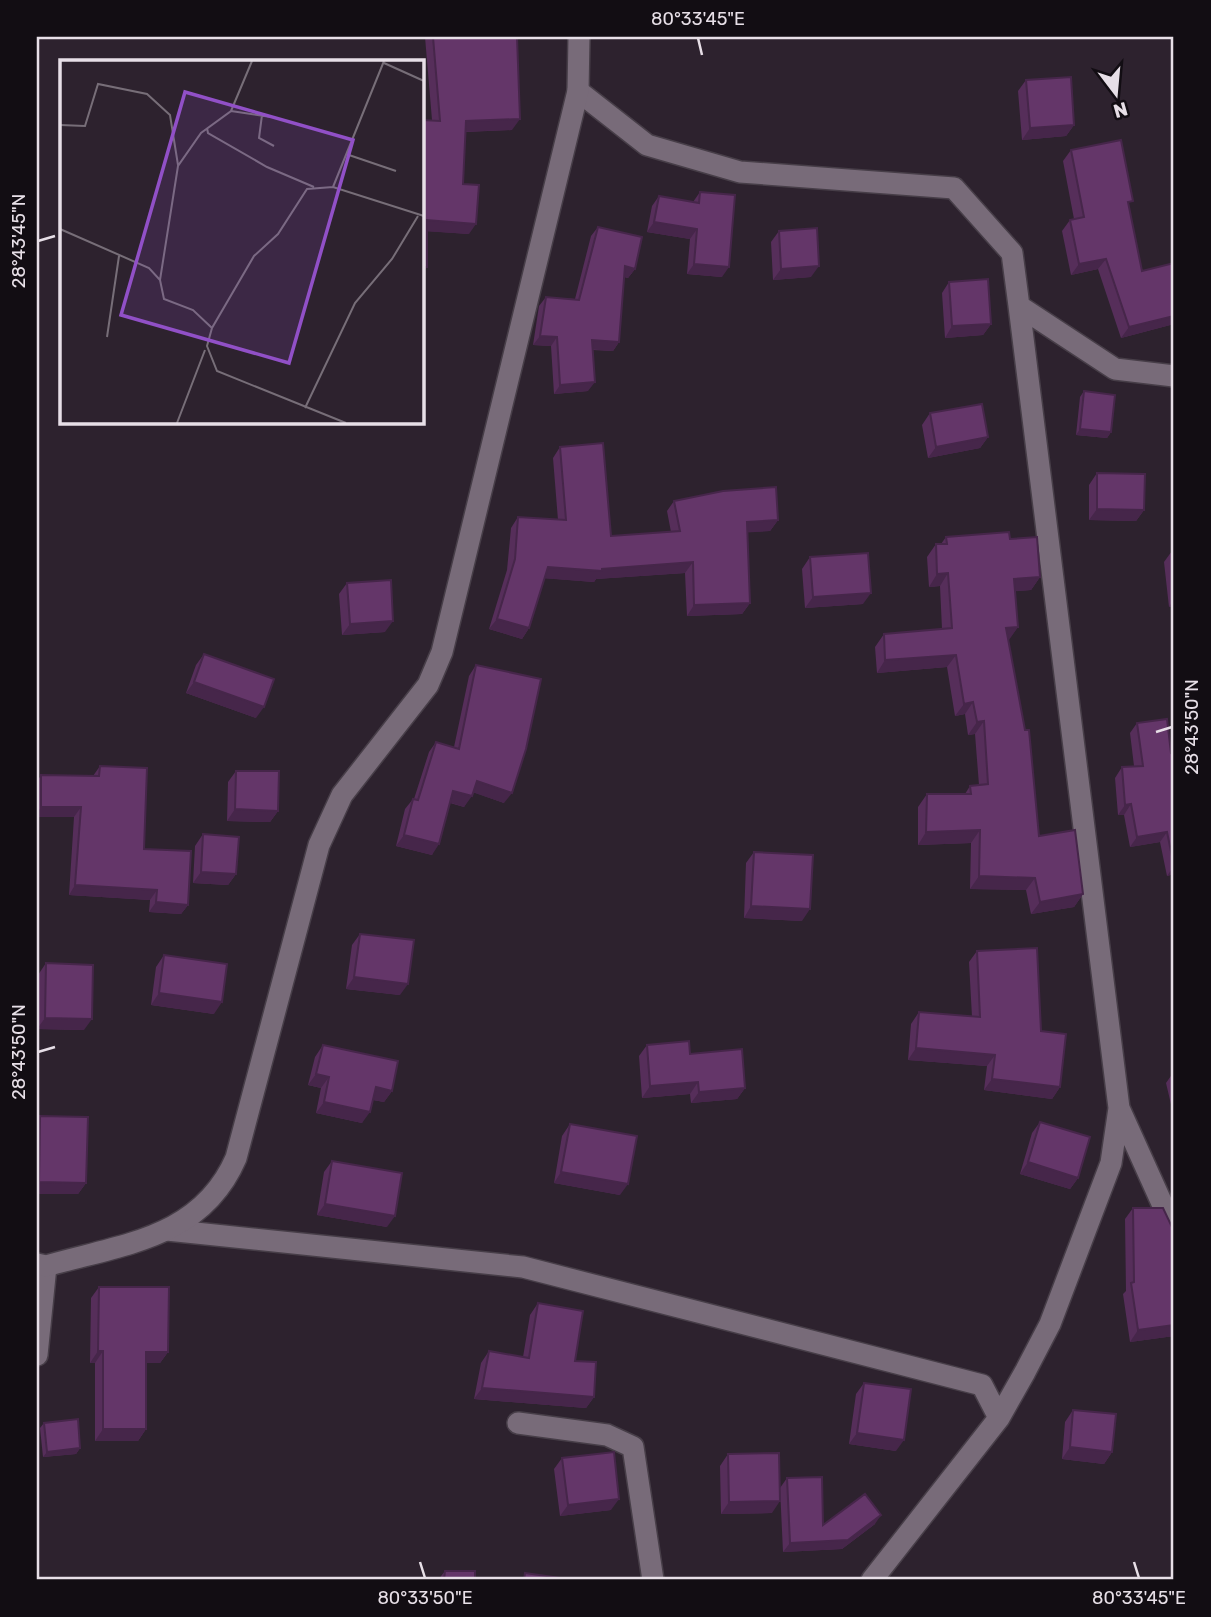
<svg xmlns="http://www.w3.org/2000/svg" width="1211" height="1617" font-family="Rubik,sans-serif">
<rect width="100%" height="100%" fill="#2d222e"/>
<g fill="none" stroke-linecap="round" stroke-linejoin="round">
<g stroke="#473e48" stroke-width="24">
<path id="street" d="M578,91L647,145L740,172L954,188L1012,253L1019,306L1115,369L1174,376
M1119,1108L1174,1230
M167,1230L523,1267L982,1385L999,1418
M37,1355L46,1266
M518,1423L607,1435L633,1447L653,1580
M872,1580L999,1418L1025,1372L1050,1324L1111,1163L1119,1108L1019,306"/>
</g>
<g stroke="#473e48" stroke-width="24">
<path id="secondary" d="M37,1264L46,1266C122,1244 201,1239 236,1158L319,845L342,795L428,685L442,652L578,91L579,37"/>
</g>
<use href="#street" stroke="#786b79" stroke-width="21"/>
<use href="#secondary" stroke="#786b79" stroke-width="21"/>
</g>
<path fill="#562e5a" d="M425,37H517L512,130L465,132L463,184L469,234L427,231L432,120Z
M1026,80L1074,125L1066,136L1022,140L1018,91Z
M1071,150L1129,207L1142,271L1174,263V324L1121,338L1098,269L1071,275L1062,231L1070,220L1074,219L1063,161Z
M700,192L722,277L687,274L690,239L647,232L652,206L659,196L693,202Z
M598,227L635,269L628,278L624,277L619,342L613,351L593,350L588,391L554,394L551,346L533,345L539,306L546,297L575,299L591,236Z
M779,231L811,277L773,280L771,242Z
M949,282L991,324L983,335L945,338L942,293Z
M1084,391L1111,432L1107,438L1076,435L1080,397Z
M930,413L988,437L980,448L928,458L922,425Z
M560,447L611,536L671,532L667,511L674,501L778,520L770,531L747,532L750,603L742,614L687,616L685,573L596,579L594,582L544,578L529,628L522,639L489,629L507,570L511,528L518,517L558,520L553,458Z
M1097,473L1144,510L1136,521L1089,520V485Z
M946,537L1010,539L1040,577L1031,590L1015,591L1018,627L1008,640L1039,836L1083,894L1074,907L1031,914L1026,890L970,889L971,843L918,845V807L927,794H965L970,786L979,785L975,734L968,735L965,714L955,716L947,667L877,673L875,647L884,634L942,629L940,586L929,587L927,557L936,544H941Z
M1174,550V607H1169L1164,562L1172,551Z
M810,557L863,604L805,608L802,569Z
M347,583L385,632L342,635L339,594Z
M204,654L256,718L186,693L196,665Z
M476,665L504,803L473,792L464,807L450,803L432,855L396,846L405,809L413,799H414L429,752L436,742L454,747L469,676Z
M1167,719L1174,874L1167,876L1160,842L1130,847L1124,815H1118L1115,778L1122,767L1134,766L1130,733L1137,723Z
M100,766L144,849L188,905L181,914L149,912L150,900L69,895L74,817H37V782L41,775L93,776Z
M236,771L278,811L270,822L227,821L228,782Z
M203,834L236,874L228,885L193,883L195,846Z
M754,852L802,921L744,918L746,863Z
M360,934L400,995L346,989L352,945Z
M977,951L1041,1031L1060,1087L1052,1099L984,1090L987,1066L908,1060L911,1024L919,1012L972,1017L969,962Z
M164,955L214,1014L151,1005L156,967Z
M46,963L84,1030L37,1029L38,975Z
M323,1045L392,1091L384,1102L373,1100L362,1123L316,1113L321,1088L308,1085L315,1057Z
M647,1045L690,1054L745,1088L737,1099L691,1103L690,1094L642,1098L639,1056Z
M1173,1073H1174V1117L1166,1083Z
M40,1116L86,1183L78,1194H37V1120Z
M1040,1122L1078,1178L1070,1189L1020,1174L1032,1133Z
M570,1124L620,1195L554,1183L562,1136Z
M332,1161L387,1227L317,1215L324,1172Z
M1133,1208L1174,1336L1130,1342L1123,1294L1126,1291L1125,1219Z
M99,1287L168,1352L160,1363H146V1429L138,1441H95V1363H90L91,1298Z
M538,1303L575,1361L594,1397L586,1408L474,1399L481,1363L489,1351L523,1357L530,1315Z
M864,1383L896,1451L849,1444L856,1394Z
M1073,1410L1112,1452L1104,1464L1062,1459L1065,1422Z
M44,1423L80,1448L76,1454L43,1457L40,1428Z
M728,1454L772,1513L721,1514L720,1466Z
M562,1458L611,1510L560,1516L554,1469Z
M787,1478L823,1525L875,1524L842,1549L783,1552L780,1488Z
M445,1571L475,1580H438Z"/>
<path fill="#46264a" d="M520,119L512,130L458,132L466,121Z
M1074,125L1066,136L1022,140L1030,128Z
M427,220L476,224L469,234L422,231Z
M654,222L697,229L690,239L647,232Z
M1106,259L1098,269L1071,275L1079,264Z
M694,264L729,267L722,277L687,274Z
M625,266L635,269L628,278L619,275Z
M819,266L811,277L773,280L781,269Z
M422,267H427L422,275Z
M1174,316V324L1121,338L1129,327Z
M991,324L983,335L945,338L952,326Z
M540,336L557,337L551,346L533,345Z
M592,340L619,342L613,351L586,349Z
M595,382L588,391L554,394L560,385Z
M1080,429L1111,432L1107,438L1076,435Z
M988,437L980,448L928,458L936,447Z
M1097,509L1144,510L1136,521L1089,520Z
M778,520L770,531L739,533L747,522Z
M693,562L685,573L596,579L594,582L540,578L548,567L602,569Z
M948,573L940,586L929,587L937,574Z
M1040,577L1031,590L1006,592L1014,579Z
M871,593L863,604L805,608L813,597Z
M1174,599V607H1169Z
M750,603L742,614L687,616L694,605Z
M497,619L529,628L522,639L489,629Z
M393,621L385,632L342,635L350,624Z
M1018,627L1009,640L997,641L1006,628Z
M956,655L947,667L877,673L885,660Z
M194,682L264,707L256,718L186,693Z
M973,702L965,714L955,716L964,704Z
M984,721L975,734L968,735L977,722Z
M477,781L512,793L504,803L469,791Z
M453,791L472,796L464,807L445,801Z
M1131,804L1124,815H1118L1125,805Z
M41,807H81L74,817H37V813Z
M235,809L278,811L270,822L227,821Z
M980,830L971,843L918,845L926,832Z
M1167,832L1160,842L1130,847L1137,837Z
M404,835L439,844L432,855L396,846Z
M1174,866V874L1167,876Z
M201,872L236,874L228,885L193,883Z
M979,876L1035,878L1026,890L970,889Z
M75,885L157,890L150,900L69,895Z
M1083,894L1074,907L1031,914L1040,902Z
M156,902L188,905L181,914L149,912Z
M751,906L810,909L802,921L744,918Z
M354,977L408,984L400,995L346,989Z
M159,993L222,1002L214,1014L151,1005Z
M45,1018L92,1019L84,1030L37,1029Z
M916,1048L995,1055L987,1066L908,1060Z
M316,1074L329,1077L321,1088L308,1085Z
M992,1079L1060,1087L1052,1099L984,1090Z
M698,1082L690,1094L642,1098L650,1086Z
M376,1087L392,1091L384,1102L368,1099Z
M745,1088L737,1099L691,1103L699,1092Z
M324,1102L370,1112L362,1123L316,1113Z
M1028,1162L1078,1178L1070,1189L1020,1174Z
M561,1172L628,1184L620,1195L554,1183Z
M39,1182L86,1183L78,1194H37V1185Z
M325,1204L395,1216L387,1227L317,1215Z
M1174,1325V1336L1130,1342L1138,1330Z
M98,1351H103L95,1363H90Z
M146,1352H168L160,1363H138Z
M482,1388L594,1397L586,1408L474,1399Z
M103,1429H146L138,1441H95Z
M857,1433L904,1440L896,1451L849,1444Z
M1070,1447L1112,1452L1104,1464L1062,1459Z
M80,1448L76,1454L43,1457L47,1452Z
M619,1499L611,1510L560,1516L568,1505Z
M780,1501L772,1513L721,1514L729,1502Z
M881,1515L875,1524L842,1549L783,1552L790,1543Z"/>
<path fill="#643669" stroke="#46264a" stroke-width="2" d="M433,37H517L520,119L466,121L463,184L479,185L476,224L427,220V267H422V120L440,121Z
M1071,77L1074,125L1030,128L1026,80Z
M1121,140L1133,201L1128,202L1142,271L1174,263V316L1129,327L1106,259L1079,264L1070,220L1084,217L1071,150Z
M700,192L735,195L729,267L694,264L697,229L654,222L659,196L699,203Z
M598,227L642,237L635,269L625,266L619,342L592,340L595,382L560,385L557,337L540,336L546,297L579,300Z
M817,228L819,266L781,269L779,231Z
M988,279L991,324L952,326L949,282Z
M1084,391L1115,395L1111,432L1080,429Z
M982,404L988,437L936,447L930,413Z
M603,443L611,536L680,531L674,501L723,491L776,487L778,520L747,522L750,603L694,605L693,562L602,569V571L548,567L529,628L497,619L515,559L518,517L566,520L560,447Z
M1097,473L1145,474L1144,510L1097,509Z
M1009,532L1010,539L1037,537L1040,577L1014,579L1018,627L1006,628L1025,730H1029L1039,836L1075,830L1083,894L1040,902L1035,878L979,876L980,830L926,832L927,794H971L970,786L988,784L984,721L977,722L973,702L964,704L956,655L885,660L884,634L952,628L948,573L937,574L936,544H947L946,537Z
M1174,550V575L1172,551Z
M868,553L871,593L813,597L810,557Z
M391,580L393,621L350,624L347,583Z
M204,654L274,679L264,707L194,682Z
M476,665L541,679L526,749L512,793L477,781L472,796L453,791L439,844L404,835L413,799L418,800L436,742L459,749Z
M1167,719L1171,753L1174,752V866L1167,832L1137,837L1131,804L1125,805L1122,767L1143,766L1137,723Z
M100,766L147,768L144,849L191,851L188,905L156,902L157,890L75,885L81,807H41V775L99,776Z
M236,771H279L278,811L235,809Z
M203,834L239,837L236,874L201,872Z
M754,852L813,855L810,909L751,906Z
M360,934L414,940L408,984L354,977Z
M1037,948L1041,1031L1066,1034L1060,1087L992,1079L995,1055L916,1048L919,1012L980,1017L977,951Z
M164,955L227,964L222,1002L159,993Z
M46,963L93,965L92,1019L45,1018Z
M689,1041L690,1054L742,1049L745,1088L699,1092L698,1082L650,1086L647,1045Z
M323,1045L398,1061L392,1091L376,1087L370,1112L324,1102L329,1077L316,1074Z
M40,1116L88,1117L86,1183L39,1182Z
M1040,1122L1090,1137L1078,1178L1028,1162Z
M570,1124L637,1136L628,1184L561,1172Z
M332,1161L402,1173L395,1216L325,1204Z
M1133,1208H1163L1172,1227L1173,1277H1174V1325L1138,1330L1131,1283L1134,1282Z
M99,1287H169L168,1352H146V1429H103V1351H98Z
M538,1303L583,1311L575,1361L596,1362L594,1397L482,1388L489,1351L529,1358Z
M864,1383L911,1389L904,1440L857,1433Z
M1073,1410L1116,1414L1112,1452L1070,1447Z
M78,1419L80,1448L47,1452L44,1423Z
M614,1452L619,1499L568,1505L562,1458Z
M779,1453L780,1501L729,1502L728,1454Z
M822,1477L823,1525L865,1494L881,1515L848,1540L790,1543L787,1478Z
M445,1571H475V1580H444Z
M525,1573L561,1578V1580H524Z"/>
<path fill="none" stroke="#e7dfe7" stroke-width="2.5" d="M698,38L702,55M38,241L55,236M1156,732L1172,727M38,1052L55,1047M420,1562L425,1578M1134,1562L1139,1578"/>
<g transform="translate(60 60)">
<rect width="364" height="364" fill="#2d222e"/>
<path fill="none" stroke="#776e78" stroke-width="2" d="M324,3L364,21M171,51L211,57M202,55L199,78L214,86M0,65L25,66L38,24L87,34L110,55L118,105M147,68L148,73L207,107L254,127M286,94L336,111M273,127L324,1M0,169L89,208L100,220L104,239L133,250L152,268M100,220L118,106L141,73L171,51L192,1M47,277L59,196M245,348L295,243L332,199L358,156M117,363L145,290M286,363L157,311L147,286L152,268L194,196L218,174L247,129L273,127L364,156"/>
<path fill="#9150c7" fill-opacity="0.15" stroke="#9150c7" stroke-width="3.5" d="M125,32L293,80L229,303L61,255Z"/>
<rect width="364" height="364" fill="none" stroke="#e7dfe7" stroke-width="3.5"/>
</g>
<rect width="1211" height="1617" fill="none" stroke="#120d13" stroke-width="77"/>
<g transform="translate(1116 94) rotate(164)" stroke="#120d13" stroke-width="5" paint-order="stroke">
<path d="M0-5L12 26L0 18L-12 26Z" fill="#e7dfe7"/>
<text y="-10" font-size="19" font-weight="bold" text-anchor="middle" fill="#e7dfe7">N</text>
</g>
<rect x="38" y="38" width="1134" height="1540" fill="none" stroke="#e7dfe7" stroke-width="2.5"/>
<g font-size="18" text-anchor="middle" fill="#e7dfe7">
<text x="698" y="25">80°33'45"E</text>
<text transform="translate(19 241) rotate(-90)" y="6">28°43'45"N</text>
<text transform="translate(1192 727) rotate(-90)" y="6">28°43'50"N</text>
<text transform="translate(19 1052) rotate(-90)" y="6">28°43'50"N</text>
<text x="425" y="1604">80°33'50"E</text>
<text x="1139" y="1604">80°33'45"E</text>
</g>
</svg>
